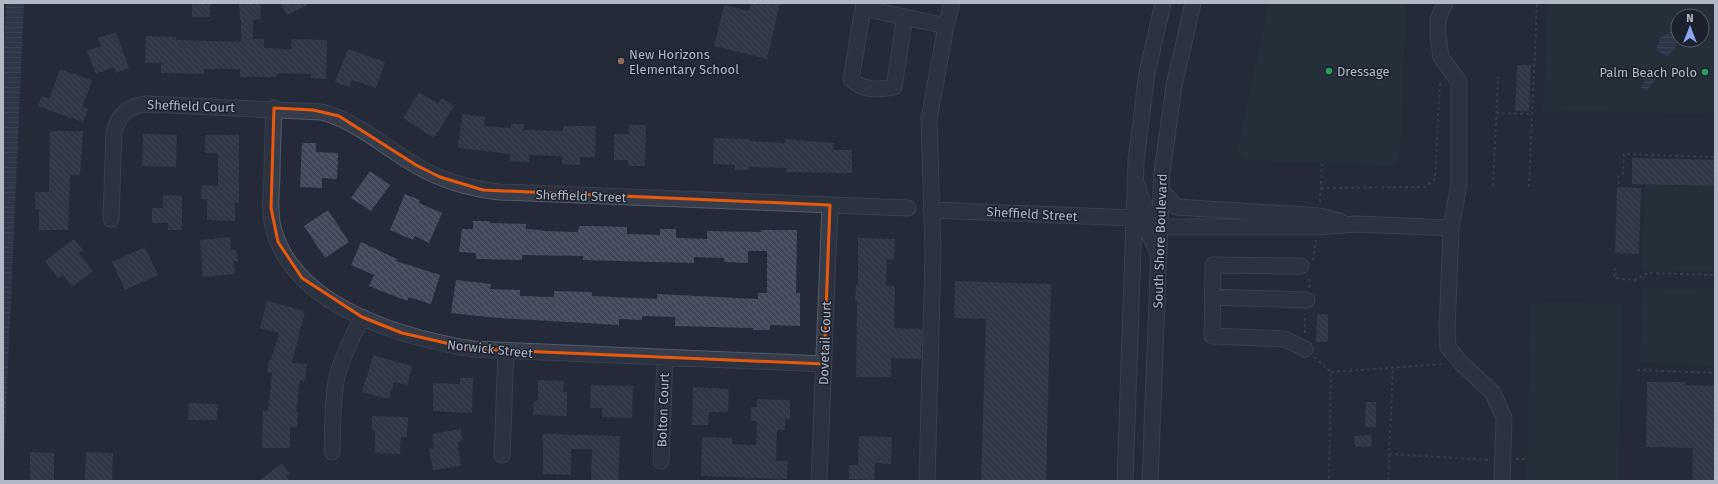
<svg xmlns="http://www.w3.org/2000/svg" width="1718" height="484" font-family="'Fira Sans',sans-serif">
<defs>
<pattern id="water-rules" width="6" height="5" patternUnits="userSpaceOnUse"><rect width="6" height="5" fill="#3a4561"/><path d="M0 2.5h6" fill="none" stroke="#545e76"/></pattern>
<pattern id="building-back-hatch" width="6" height="6" patternUnits="userSpaceOnUse"><rect width="6" height="6" fill="#404859"/><path d="M-1 5l2 2M0 0l6 6M5-1l2 2" fill="none" stroke="#59606f"/></pattern>
</defs>
<rect width="100%" height="100%" fill="#242a39"/>
<path fill="#27373b" fill-rule="evenodd" d="M1269,3H1406L1400,153L1397,161L1390,165L1249,162L1241,157L1237,151Z
M1548,3H1715V114L1543,110ZM1678,16H1702V40H1678Z
M1645,185L1715,187V271L1642,270Z
M1642,288L1715,290V365L1640,363Z
M1530,302L1622,304L1619,481H1527Z"/>
<path fill="url(#water-rules)" d="M6,3H24L3,481V66Z
M1670,32L1678,36C1678,44 1675,50 1667,56L1656,50L1661,37Z
M1652,69L1656,72V79L1647,90L1641,88L1645,80V70Z"/>
<path fill="url(#building-back-hatch)" d="M192,3H210V17H192Z
M239,3H260L261,19L253,20V39H264V48L291,49L292,39L327,40L326,79L311,78V74L278,73L277,77H240V69H204V74L161,73V63H145L146,36L176,37V40L241,42V20H240Z
M281,3H311L287,15Z
M751,3H780L767,59L714,46L724,5L749,11Z
M116,32L129,68L116,73L114,67L96,74L87,51L101,46L98,38Z
M348,49L385,62L376,88L352,80L349,87L335,82Z
M1517,65H1531L1529,111H1515Z
M60,69L92,80L82,107L88,109L83,122L38,106L42,96L49,99Z
M419,92L438,104L442,98L454,106L434,138L403,118Z
M462,114L485,117L484,126L511,128V124H524L523,130L563,131V126H596L595,157H580V165L562,164V156L529,155V162L510,161V154L458,148Z
M629,125H646L645,166H628V160H614V134H629Z
M50,131H83L80,175H70L68,230H39V209H35V192H49Z
M143,134L177,135L176,167L142,166Z
M205,135H239V203H235V221L207,220V199H201L202,185L218,186V153H205Z
M714,138L750,139V141L785,143V139L834,143L833,150H852V173L786,172L787,168L749,167V170H735V165L713,164Z
M302,143H316V152L338,153L337,179L322,178V188L300,187Z
M1632,158L1715,160V186L1632,184Z
M370,171L390,185L371,211L351,198Z
M1617,187L1641,188L1639,254L1615,253Z
M405,194L420,200L419,203L442,213L429,243L415,236L413,240L390,230Z
M163,195L182,196V230H168V223H152V208H163Z
M328,210L349,242L325,258L304,226Z
M473,221H490V223L526,224V229L542,230V231L578,232L579,226H593L627,227V234L660,235V229H676V238L707,239V231L761,232V230H797L796,293H800V326L770,325V330H753V328L675,326V317L642,316V320L619,319V325L498,318L451,313L456,280L491,284L490,289L520,290V296L554,297V291L592,292V296L657,299V294L758,299V293H767V251H748V263L724,262V258L694,257V263L583,260V256L522,255V260L476,259V253L459,252L462,229H473Z
M230,237L231,250H236L238,261H234L235,274L203,277L200,240Z
M858,238L895,239L894,259H887L886,286H895L894,328L922,329L921,359L891,358V377H856L857,301H855L856,285H858Z
M74,239L83,250L79,253L93,271L72,287L63,275L58,278L45,261Z
M361,242L397,259L396,261L440,275L431,304L409,297L407,301L369,286L374,275L351,265Z
M145,247L158,275L125,290L112,262Z
M955,281L1051,284L1046,481H981L986,319L954,318Z
M267,301L305,311L292,363L307,364L305,381L300,380L296,412H298L297,427H290V448H262L263,411H268L272,373L267,372L269,360H271L279,333L260,328Z
M1317,314H1328V342H1316Z
M373,355L412,366L407,385L394,382L389,399L362,392Z
M460,378H473L472,413L433,411V383L460,384Z
M538,380L564,381L563,392H567V416L533,415L534,401H538Z
M1647,382H1685V385L1715,386V481H1692L1693,448L1646,447Z
M591,385L633,386L632,418L602,417V408H590Z
M693,387L729,389L728,412H709L708,425H692Z
M757,399L790,400V419H785V430H777L776,461H788L787,479L701,476L702,437L732,438V444L756,445L757,421H751V407H757Z
M1366,402H1376V427H1365Z
M189,403L218,404L217,420H188Z
M372,416L408,417L407,437H401L400,454L375,453V431H372Z
M461,429L462,441L458,442L461,466L433,470L429,449L434,448L432,434Z
M543,434L620,436L618,481H591L592,449H571V475L543,474Z
M1371,435L1372,446L1355,447L1354,436Z
M859,436L892,437L891,464L875,463L874,480L849,479V465H858Z
M30,452L54,453V481H30Z
M86,452L113,453L112,480H85Z
M282,463L290,473L286,476L290,481H259Z"/>
<g fill="none" stroke-linecap="round" stroke-linejoin="round">
<g stroke="#555a67" stroke-width="17">
<path id="minor" d="M864,3L863,8L946,26L952,3
M1445,3L1438,19V36L1441,57L1459,82V184L1451,228L1447,331L1448,347L1460,362L1493,393L1504,418L1502,481
M863,8L851,79C863,91 878,90 894,87L905,17
M274,108C273,132 272,155 272,178C271,194 269,211 273,227C293,307 401,337 472,349L824,364
M1138,187C1143,203 1146,216 1160,227H1318L1357,224L1451,228
M1162,191L1176,207L1320,216L1340,221
M931,210L1133,218L1144,224L1157,251
M111,219L114,132C118,115 128,106 146,104L322,112C358,122 384,147 417,166C443,181 470,189 500,192L908,208
M1301,266L1213,265L1212,336L1285,339L1305,349
M1212,297L1307,300
M332,452C333,427 332,401 337,377C342,356 353,336 362,317
M502,455L506,352
M661,461L665,358
M819,481L830,205
M927,481L933,253L929,119L946,26
M1125,481L1136,161L1147,73L1163,3
M1150,481L1162,172L1174,86L1193,3"/>
</g>
<path stroke="#455459" stroke-width="2" stroke-dasharray="3 3" stroke-linecap="butt" d="M1496,113L1532,114
M1619,184L1618,177L1623,174L1624,154L1715,157
M1493,186L1498,77
M1529,187L1537,3
M1321,188L1425,187L1435,179L1440,80
M1320,202L1322,164
M1313,260L1316,240
M1615,268L1614,278L1635,280L1648,273L1715,275
M1309,288L1310,276
M1305,333V314
M1314,357L1331,372L1329,481
M1637,370L1715,373
M1331,372L1444,364
M1389,454L1489,460
M1516,459H1528
M1388,481L1393,367"/>
<use href="#minor" stroke="#373c4a" stroke-width="15"/>
</g>
<path d="M0 0H1718V484H0ZM274,108L313,110L339,116L416,165L440,177L483,190L830,205L824,364L472,349L402,333L362,317L302,278L278,242L271,208Z" fill="#242a39" fill-opacity=".55" fill-rule="evenodd"/>
<path fill="none" stroke="#e8590c" stroke-width="3" stroke-linejoin="round" d="M274,108L313,110L339,116L416,165L440,177L483,190L830,205L824,364L472,349L402,333L362,317L302,278L278,242L271,208Z"/>
<circle fill="#8d6e63" stroke="#1c212e" stroke-width="1.5" cx="621" cy="61" r="4"/>
<g fill="#2e9e5b" stroke="#1c212e" stroke-width="1.5">
<circle cx="1329" cy="71" r="4"/>
<circle cx="1705" cy="72" r="4"/>
</g>
<g text-anchor="middle" dominant-baseline="central" stroke-width="3" stroke-linejoin="round" paint-order="stroke">
<g font-size="13" fill="#b2b7c5" stroke="#1c212e" text-anchor="start">
<text x="629" y="54">New Horizons<tspan x="629" dy="15">Elementary School</tspan></text>
<text x="1337" y="71">Dressage</text>
<text x="1697" y="72" text-anchor="end">Palm Beach Polo</text>
</g>
<g font-size="13" fill="#b2b7c5" stroke="#1c212e">
<text transform="translate(191 106) rotate(2)">Sheffield Court</text>
<text transform="translate(581 196) rotate(2)">Sheffield Street</text>
<text transform="translate(1032 214) rotate(3)">Sheffield Street</text>
<text transform="translate(1160 241) rotate(-88)">South Shore Boulevard</text>
<text transform="translate(825 343) rotate(-88)">Dovetail Court</text>
<text transform="translate(490 349) rotate(6)">Norwick Street</text>
<text transform="translate(663 410) rotate(-88)">Bolton Court</text>
</g>
</g>
<rect width="1718" height="484" fill="none" stroke="#b2b7c5" stroke-width="8"/>
<g transform="translate(1690 28)"><circle r="19" fill="#1c212e" stroke="#585d6a"/>
<path d="M0-3L7 15L0 10L-7 15Z" fill="#8da6f0"/>
<text y="-6" font-size="11" font-weight="bold" text-anchor="middle" fill="#b2b7c5">N</text>
</g>
</svg>
